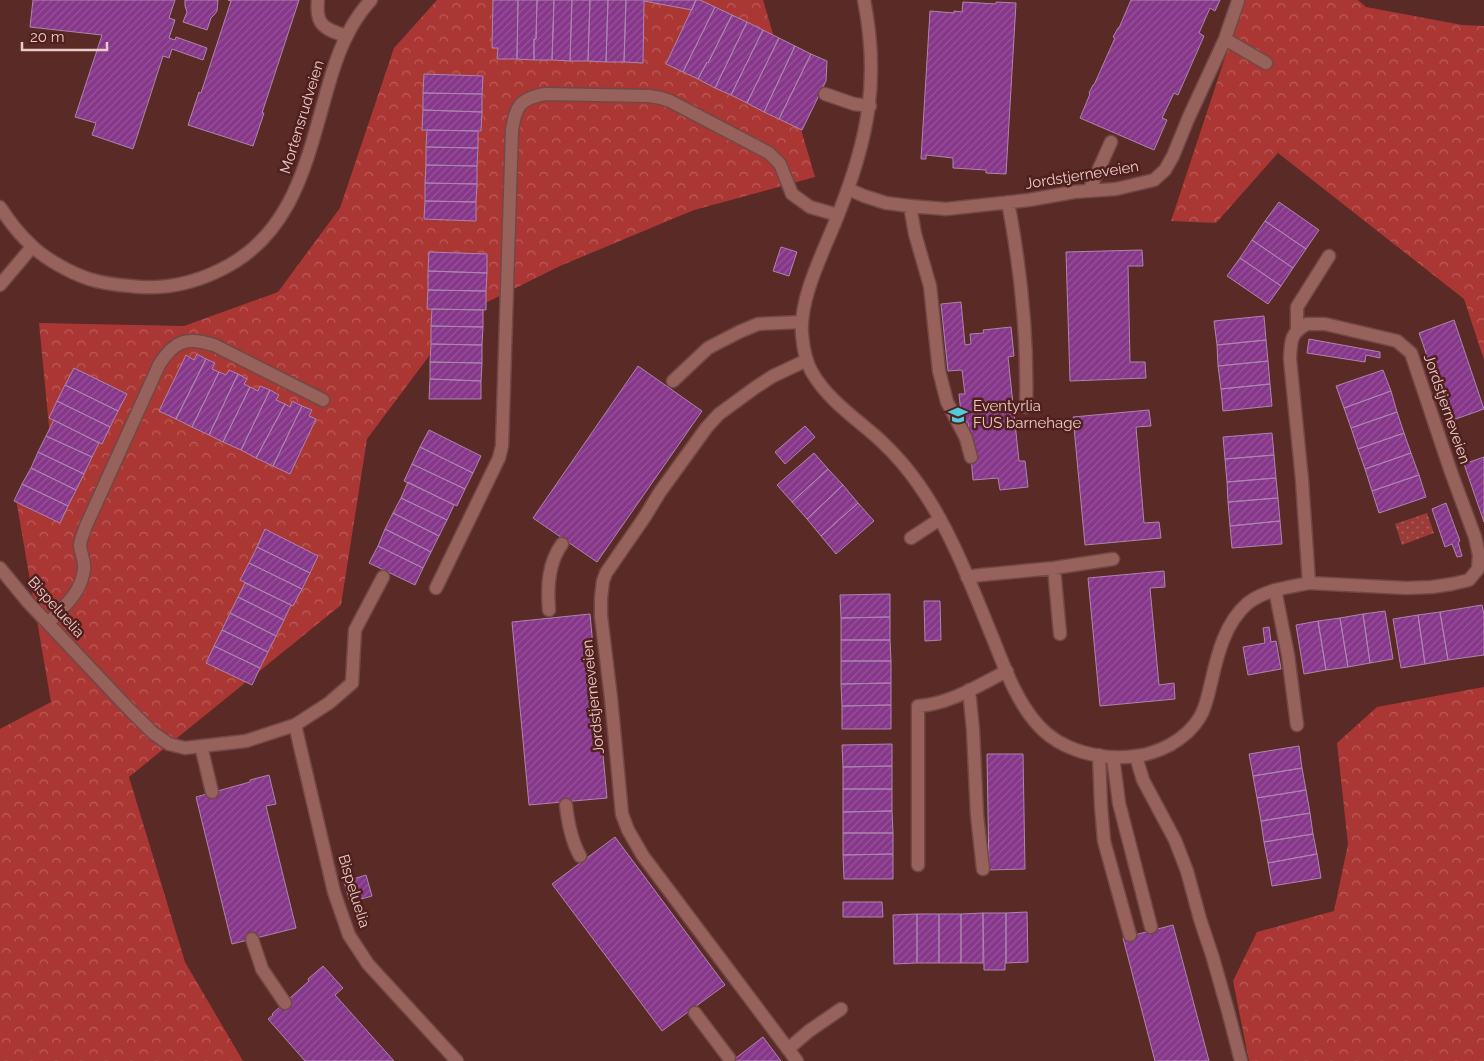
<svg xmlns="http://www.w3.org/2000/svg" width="1484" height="1061" font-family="Raleway,sans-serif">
<defs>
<pattern id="forest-crowns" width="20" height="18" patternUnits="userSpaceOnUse" patternTransform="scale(1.25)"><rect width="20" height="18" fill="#ab3734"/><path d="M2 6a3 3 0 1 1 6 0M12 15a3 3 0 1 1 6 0" fill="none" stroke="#bb5c59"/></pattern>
<pattern id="park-dots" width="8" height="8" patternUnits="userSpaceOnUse" patternTransform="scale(1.25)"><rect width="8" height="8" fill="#9b3c38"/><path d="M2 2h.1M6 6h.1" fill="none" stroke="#ae605c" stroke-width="1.8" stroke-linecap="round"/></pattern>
<pattern id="building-hatch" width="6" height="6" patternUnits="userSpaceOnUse" patternTransform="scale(1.25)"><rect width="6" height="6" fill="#86378a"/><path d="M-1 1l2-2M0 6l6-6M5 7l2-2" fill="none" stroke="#975399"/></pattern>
</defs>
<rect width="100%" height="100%" fill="#5a2a27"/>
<path fill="url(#forest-crowns)" d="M437,0H763L815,177L694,210L560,266L459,316L367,439L341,605L129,777L185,962L243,1061H0V729L51,702L16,499L55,488L39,323L184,326L278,292L340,208L394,48Z
M1244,0H1358L1366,7L1462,25L1484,26V360L1464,299L1278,153L1216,223L1171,221Z
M1484,687V1061H1249L1233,981L1257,932L1334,911L1348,844L1337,743L1377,707Z"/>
<path fill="url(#park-dots)" d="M1427,513L1434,533L1402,545L1395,524Z"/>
<path fill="url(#building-hatch)" stroke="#ac86ad" d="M33,0H175L169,18L175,20L169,38L175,40L176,37L207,48L203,60L172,49L169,58L163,56L133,149L92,135L96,123L75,117L102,35L30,27Z
M185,0H218L217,11L214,15L211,18L207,30L183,22L187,12L185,6Z
M228,0H299L262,113H264L253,146L188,125L199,92L201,93L231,1Z
M493,0H518L517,59H497L498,48H492Z
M518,0H537L536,39H534V60L517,59Z
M537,0H554L552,60H534V39H536Z
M554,0H572L570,61L552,60Z
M572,0H590L588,61H570Z
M590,0H608L606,62L588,61Z
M608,0H626L624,62H606Z
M626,0H696L692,10L644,1L643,63L624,62Z
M696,0H700L715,7L683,72L666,64Z
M1131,0H1220L1215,11L1210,8L1199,33L1204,36L1178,95L1174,93L1162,118L1167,120L1154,150L1080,118L1090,94L1089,93L1093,85H1094L1115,38L1113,37L1118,28H1119Z
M963,2L996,4V2L1016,3L1006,174L986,173V170L953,168V158L926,155V159H921L930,11L954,13V11L962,12Z
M715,7L732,15L708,63L707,62L698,79L683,72Z
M732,15L747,22L715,88L698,79L707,62L708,63Z
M747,22L763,30L731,95L715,88Z
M763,30L779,38L747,103L731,95Z
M779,38L795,46L764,112L747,103Z
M795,46L811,54L779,119L764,112Z
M811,54L827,61L826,81L802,130L779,119Z
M424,74L483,76L482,94L423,93Z
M423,93L482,94V112L423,110Z
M423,110L482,112L481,131L422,130Z
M427,130L478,131V148L426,147Z
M426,147L478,148L477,166L426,165Z
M426,165L477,166V184L425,183Z
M425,183L477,184L476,202L425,201Z
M425,201L476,202V221L424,219Z
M1279,202L1319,230L1306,249L1265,221Z
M1265,221L1306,249L1293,268L1252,240Z
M1252,240L1293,268L1281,286L1240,258Z
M781,247L797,252L789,276L773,271Z
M1142,250L1143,266H1128L1130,362H1145L1146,378L1070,381L1066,252Z
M429,252L487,254V273L428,271Z
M1240,258L1281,286L1268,304L1227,276Z
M428,271L487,273L486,291L428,290Z
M428,290L486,291V310L427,309Z
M961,302L965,345L971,344L970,334L984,333L983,330L1011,327L1014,356L1008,357L1019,461H1025L1028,487L1000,490L998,478L973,480L968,422L962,423L959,394H965L962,370L948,371L941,304Z
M432,309L483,310V327L431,326Z
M1264,316L1266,340L1217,345L1214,321Z
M1454,320L1484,409L1450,421L1419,333Z
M431,326L483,327L482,345L431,344Z
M1309,339L1380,352V358L1366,355L1365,362L1307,353Z
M1266,340L1268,361L1218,366L1217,345Z
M431,344L482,345V363L430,362Z
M197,354L206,359L176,419L159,411L186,355L194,360Z
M206,359L215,363L212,369L219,372L192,427L176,419Z
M1268,361L1270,384L1221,389L1218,366Z
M430,362L482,363L481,381L430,379Z
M638,366L702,411L597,562L533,518Z
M74,368L127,394L118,411L65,385Z
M229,370L238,374L209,435L192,427L219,372L226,375Z
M1383,370L1391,391L1344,408L1336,386Z
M238,374L247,379L244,384L250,387L223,442L209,435Z
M430,379L481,381V399H429Z
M1270,384L1272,406L1223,411L1221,389Z
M65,385L118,411L110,427L57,401Z
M260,386L270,390L241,450L223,442L250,387L258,391Z
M270,390L279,395L276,400L285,404L256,458L241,450Z
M1391,391L1397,412L1351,428L1344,408Z
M57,401L110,427L102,444L49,418Z
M292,401L302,406L273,466L256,458L285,404L290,407Z
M302,406L312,410L309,416L316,419L290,474L273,466Z
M1149,410L1151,426L1136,427L1144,523L1159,522L1161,538L1085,545L1073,417Z
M1397,412L1404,433L1358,449L1351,428Z
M54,420L99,443L92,457L46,436Z
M805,426L815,437L785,464L775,452Z
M429,430L481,456L473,473L420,447Z
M1272,433L1274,455L1225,459L1223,437Z
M1404,433L1411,453L1365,469L1358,449Z
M46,436L92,457L84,474L38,452Z
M420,447L473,473L465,489L412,464Z
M38,452L84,474L76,490L31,468Z
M814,453L828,469L792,502L777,485Z
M1411,453L1419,475L1372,491L1365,469Z
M1274,455L1276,478L1227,482L1225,459Z
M1484,457V522L1464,464Z
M412,464L465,489L457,506L404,481Z
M31,468L76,490L68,506L22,484Z
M828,469L843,485L807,519L792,502Z
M1419,475L1426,497L1379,513L1372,491Z
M1276,478L1278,498L1228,502L1227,482Z
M408,482L454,505L447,520L401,498Z
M22,484L68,506L60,523L14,501Z
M843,485L858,503L821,536L807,519Z
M401,498L447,520L439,536L393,513Z
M1278,498L1280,521L1230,526L1228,502Z
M858,503L874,521L836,554L821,536Z
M1446,503L1460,541L1458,542L1462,556L1457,557L1452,544L1445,547L1432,509Z
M393,513L439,536L431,552L385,529Z
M1280,521L1282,544L1232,548L1230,526Z
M265,529L318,556L310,573L257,547Z
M385,529L431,552L423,568L378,546Z
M378,546L423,568L415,585L369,563Z
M257,547L310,573L302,589L249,563Z
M249,563L302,589L293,606L240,580Z
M1164,571L1165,587L1150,588L1159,685L1174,683L1175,699L1100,706L1088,578Z
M245,583L291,605L284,620L238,597Z
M890,594V617L841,618L840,595Z
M238,597L284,620L276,636L230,613Z
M924,601H940L941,640L925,641Z
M1482,605L1484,615V655L1448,660L1440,612Z
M1385,611L1393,659L1370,663L1363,614Z
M1440,612L1448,660L1425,664L1418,615Z
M230,613L276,636L268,652L222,630Z
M590,614L607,798L529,805L512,622Z
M1363,614L1370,663L1348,667L1340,618Z
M1418,615L1425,664L1401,668L1393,619Z
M890,617V640H841V618Z
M1340,618L1348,667L1326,670L1318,621Z
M1318,621L1326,670L1304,674L1296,625Z
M1269,627L1271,642L1276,641L1281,669L1248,675L1243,647L1265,643L1263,628Z
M222,630L268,652L260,668L214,646Z
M841,640H890L891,661H841Z
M214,646L260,668L252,685L206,663Z
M841,661H891V683L841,684Z
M891,683V705L842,706L841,684Z
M891,705V729H842V706Z
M892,744V766L843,767L842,745Z
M1299,746L1302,768L1253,776L1249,754Z
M987,754H1023L1025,869L989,870Z
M892,766V789H843V767Z
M1302,768L1306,790L1257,798L1253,776Z
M269,775L276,804L266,806L296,928L232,944L196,797L250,782V780Z
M843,789H892V811L843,812Z
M1306,790L1310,813L1261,821L1257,798Z
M892,811L893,833H843V812Z
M1310,813L1313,834L1264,842L1261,821Z
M843,833H893V854L843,855Z
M1313,834L1317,854L1268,863L1264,842Z
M615,837L725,985L662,1031L552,884Z
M893,854V879H844L843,855Z
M1317,854L1321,878L1272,886L1268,863Z
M366,875L372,896L350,902L344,882Z
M843,902H882L883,917H843Z
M1027,912L1028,962L1006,963V913Z
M983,913H1006V963H1005V970H984Z
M983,913V963H961V914Z
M917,914V963L894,964L893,915Z
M917,914H939V963H917Z
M939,914H961V963H939Z
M1173,925L1209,1061H1155L1123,938Z
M323,966L343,988L335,995L394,1061H305L268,1019L273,1015L272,1014L309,981L308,979Z
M763,1037L781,1061H732Z"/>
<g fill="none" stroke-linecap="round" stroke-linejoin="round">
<g stroke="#714846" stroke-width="15">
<path id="lane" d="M318,0C315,26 325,29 346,36
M1225,39L1266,63
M825,94L854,104L870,106
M848,189L864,196L886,203L910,206L946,209L1029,200L1074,192L1116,189L1154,180L1165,170L1173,156L1188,119L1225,39L1238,1
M1089,191L1111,142
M1008,202C1021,270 1028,338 1026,407
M910,206L915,234L930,286L939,371L947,402L966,438L971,457
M1307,324H1325L1397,341L1411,353L1451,472L1475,537L1479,555L1478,569L1469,580L1452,584L1432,587L1406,588L1309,583L1302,480L1290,359C1291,341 1290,333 1307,324Z
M1297,329V307L1329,256
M673,381L708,348L739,332L758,324L802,322
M911,538L940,519
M1054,568L1060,634
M967,577L981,575L1054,568L1113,559
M1275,590L1288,655L1297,725
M549,610C547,587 548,563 562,544
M352,683L355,630L383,577
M969,690L973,730L977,815L983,869
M295,725L334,892L349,935L368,964L457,1061
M201,746L212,792
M1099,755L1101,806L1104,841L1130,935
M1113,757L1119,803L1151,927
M1136,757L1143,780L1175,840L1187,871L1200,919L1213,958L1228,1011L1241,1061
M566,805C568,823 571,840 580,856
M918,865V706C950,704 979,685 1007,671
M252,939L262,969L285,1003
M695,1013L729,1058
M788,1049L809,1031L841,1009"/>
</g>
<g stroke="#714846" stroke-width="15">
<path id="street" d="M864,0C880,80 868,140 838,215C825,249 799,297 802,334C803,346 806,363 813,374C829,401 858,420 880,440C895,454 908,469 919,485C952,532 972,588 994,641C1005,669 1017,702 1038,725C1061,751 1102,761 1136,756C1148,755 1160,750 1170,745C1182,738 1193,729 1200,717C1206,707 1208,695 1211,683C1217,656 1225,622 1248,603C1265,590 1288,587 1309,583
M0,285L32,247
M0,568L28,602L126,706L153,733L169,744L185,748L246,741L295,725L329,703L352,683
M436,588L499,458L502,446L512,130C516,106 519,99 545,94L649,96L661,98L670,101L769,153L780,164L792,194L810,207L838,215
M48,623C63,608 82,592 84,569C85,561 81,554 80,546C80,540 84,533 85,528L159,365C174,341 186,336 214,345L323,400
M797,1061L643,856L628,830L622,814L611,698L601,616V598L603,581L606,573L644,518L660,492L707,427L719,414L756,387L773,376L807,360"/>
</g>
<g stroke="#714846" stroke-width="15">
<path id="secondary" d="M0,207C9,221 19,234 31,245C45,259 71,273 89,279C102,283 117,285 130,286C161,290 191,284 218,271C294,236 307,159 328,87C337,55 348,25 371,0"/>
</g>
<use href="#lane" stroke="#97625c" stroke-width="12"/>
<use href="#street" stroke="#97625c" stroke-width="12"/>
<use href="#secondary" stroke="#97625c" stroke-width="12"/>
</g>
<defs>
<g id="school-bare" transform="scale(1.5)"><path d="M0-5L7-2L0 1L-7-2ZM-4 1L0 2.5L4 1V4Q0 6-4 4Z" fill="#52cbd9" stroke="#4f201d" stroke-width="2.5" paint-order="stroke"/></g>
</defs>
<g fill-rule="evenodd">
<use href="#school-bare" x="958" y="415"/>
</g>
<g text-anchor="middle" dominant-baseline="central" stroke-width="5" stroke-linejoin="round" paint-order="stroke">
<g font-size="15" fill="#eacbc7" stroke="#4f201d">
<text transform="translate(302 117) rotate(-73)">Mortensrudveien</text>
<text transform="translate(1082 175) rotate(-9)">Jordstjerneveien</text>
<text transform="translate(1447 409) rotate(71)">Jordstjerneveien</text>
<text transform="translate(56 607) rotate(48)">Bispeluelia</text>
<text transform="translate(593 697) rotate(-96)">Jordstjerneveien</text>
<text transform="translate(354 891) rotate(73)">Bispeluelia</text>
</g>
<g font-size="15" fill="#eacbc7" stroke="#4f201d" text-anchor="start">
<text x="973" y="406">Eventyrlia<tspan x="973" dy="17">FUS barnehage</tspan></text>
</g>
</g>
<path d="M22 42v8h85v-8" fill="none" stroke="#eacbc7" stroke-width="2.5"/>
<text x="30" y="42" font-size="15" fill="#eacbc7" stroke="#4f201d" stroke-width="4" paint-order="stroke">20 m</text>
</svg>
